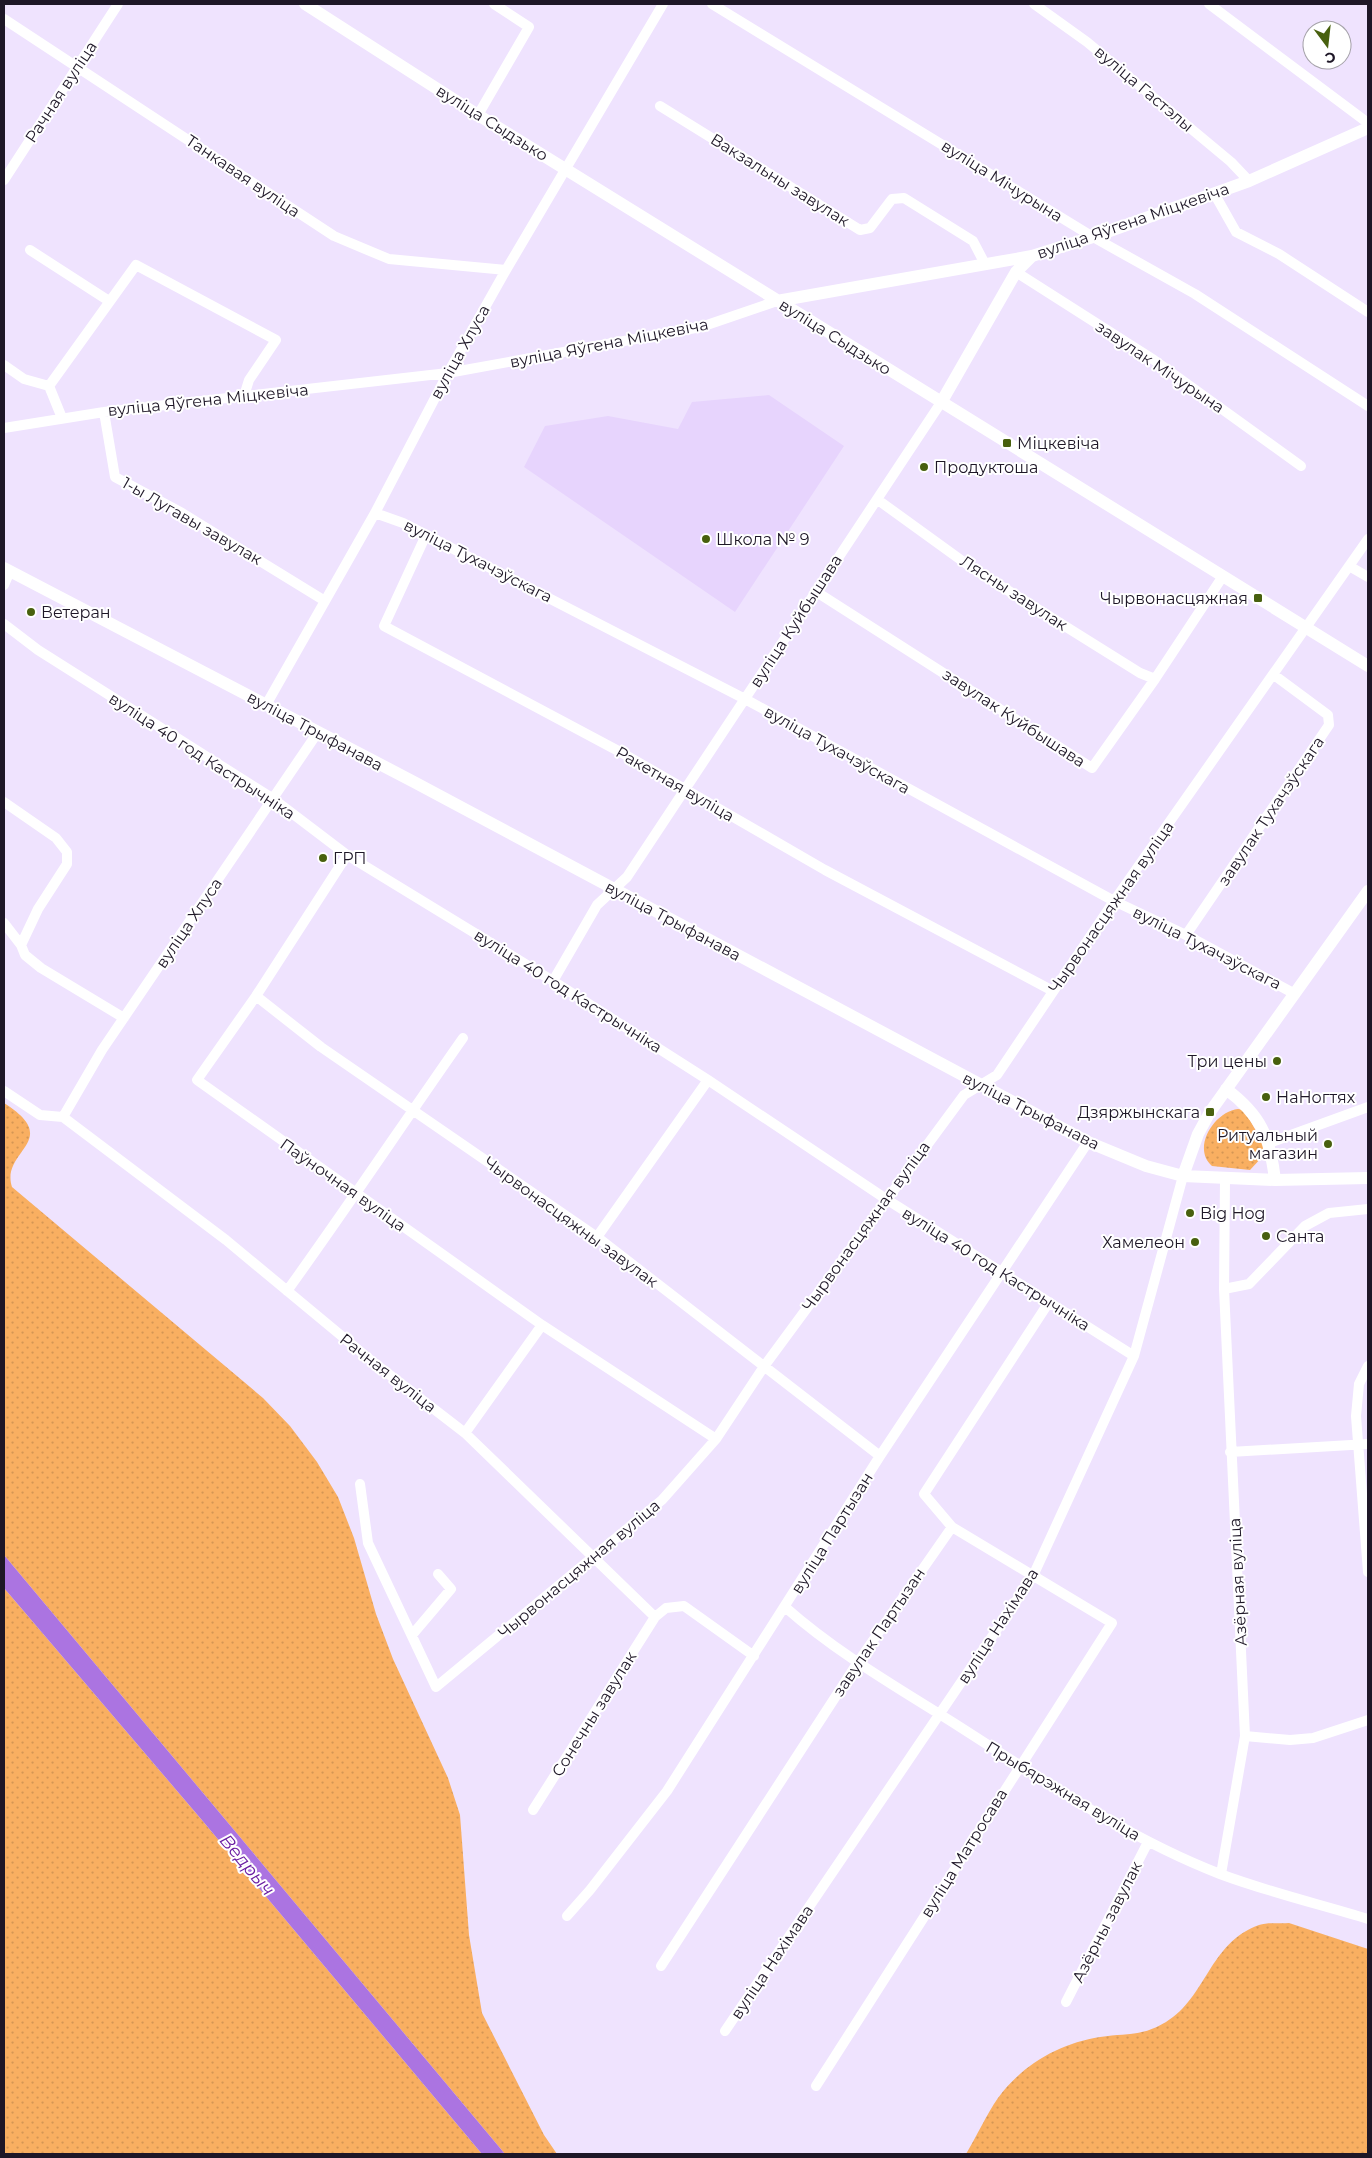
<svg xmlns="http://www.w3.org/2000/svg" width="1372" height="2158" font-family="Montserrat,sans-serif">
<defs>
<pattern id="grass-dots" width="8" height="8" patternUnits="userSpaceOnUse" patternTransform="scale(1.25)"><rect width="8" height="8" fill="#f9af61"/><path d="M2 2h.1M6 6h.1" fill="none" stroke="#d59654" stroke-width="1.8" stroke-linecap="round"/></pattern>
</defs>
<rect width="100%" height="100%" fill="#efe3fe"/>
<path fill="#e7d4fd" d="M769,395L844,446L735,612L524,467L545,426L608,416L678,429L692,402Z"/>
<path fill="url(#grass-dots)" d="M4,1103C64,1141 0,1150 12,1187L263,1398L290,1426L317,1462L338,1497L354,1538L376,1614L393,1659L448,1778L460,1815L469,1935L482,2013L544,2135L557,2154H505L4,1555Z
M1238,1109L1244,1110L1263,1143V1156L1250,1170L1212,1166C1191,1148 1215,1111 1238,1109Z
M4,1588L201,1819L482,2154H4Z
M1289,1923L1368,1949V2154H966C977,2136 986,2115 998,2098C1022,2065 1060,2043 1100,2037C1126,2033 1141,2037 1166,2022C1207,1997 1209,1943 1259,1925C1268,1922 1280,1924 1289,1923Z"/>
<path fill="#ab74e1" d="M4,1555L505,2154H482L201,1819L4,1588Z"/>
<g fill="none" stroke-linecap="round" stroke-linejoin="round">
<path stroke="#fff" stroke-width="10" d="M712,4L1093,237L1195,294L1368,406
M1034,4L1087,42L1231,162L1249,181
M1209,4L1368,123
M4,19L334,236L389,259L506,270
M660,106L860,230L870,228L892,199L904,198L973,241L985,264
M478,115L529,27L494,4
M4,180L118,4
M1214,193L1236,232L1279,254L1368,312
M30,250L109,301
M1016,272L1154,360L1301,466
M4,365L24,379L49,386L62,418
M49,386L136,265L276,340L249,380L244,396
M104,412L115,477L182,513L325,601
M4,428L104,412L448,373L701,327L777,301
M878,500L972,568L1140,673L1155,679
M375,513L403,523L745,699L1114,901L1186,935L1295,994
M426,535L384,626L624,754L825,870L1053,991
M1349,566L1368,577
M4,585L10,571
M815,591L1092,768L1155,679L1223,576
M4,624L38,650L272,798L347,855L553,981L708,1080L886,1199L1134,1356
M266,705L375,513L448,373L506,270L663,4
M4,802L56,838L67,852V864L38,909L21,945
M347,855L256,996L197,1080L542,1325L716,1439
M4,923L21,945L25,955L41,968L124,1018
M1186,935L1329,725L1328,715L1274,675
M553,981L597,905L627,877L942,401
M256,996L321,1047L597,1237L880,1456
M4,1091L40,1115L63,1117L226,1240L373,1362L465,1433L655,1617L666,1608L684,1606L754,1656
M63,1117L102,1050L318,732
M1269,1143L1368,1107
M597,1237L708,1080
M1224,1289L1249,1284L1305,1226L1329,1213L1368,1209
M287,1291C347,1208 404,1122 463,1038
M1368,1366L1359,1384L1356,1416L1368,1572
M465,1433L542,1325
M1230,1452L1368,1444
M360,1484L368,1543L436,1687L662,1500L716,1439L765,1365L964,1095L997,1075L1114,901L1368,539
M785,1607C838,1654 900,1689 960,1727C1043,1780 1127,1838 1220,1874C1268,1892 1319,1904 1368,1919
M412,1635L451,1589L438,1574
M1245,1736L1290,1740L1313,1738L1368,1720
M533,1810L655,1617
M1221,1874L1245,1736L1224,1289L1225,1179
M567,1916L590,1890L667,1791L880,1456L1088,1142
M661,1966L858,1662L952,1527
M1066,2002L1148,1842
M725,2031L1033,1576L1134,1356L1183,1176
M816,2086L1112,1623L952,1527L924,1494L1049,1302"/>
<path stroke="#fff" stroke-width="12" d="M305,4L478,115L1368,666
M777,301L1032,256L1093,237L1249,181L1368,128
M942,401L1016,272L1032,256
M4,568L414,782L1088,1142L1146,1166L1183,1176L1275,1180L1368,1178
M1226,1089C1261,1115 1270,1137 1275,1180
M1183,1176L1198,1134L1210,1112L1368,891"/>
</g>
<g fill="#48600e" stroke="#fff" stroke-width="2">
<rect x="1002" y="438" width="10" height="10" rx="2.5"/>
<circle cx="924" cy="467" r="5"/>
<circle cx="706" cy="539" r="5"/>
<rect x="1253" y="593" width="10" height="10" rx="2.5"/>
<circle cx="31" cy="612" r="5"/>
<circle cx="323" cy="858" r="5"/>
<circle cx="1277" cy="1061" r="5"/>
<circle cx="1266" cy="1097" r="5"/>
<rect x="1205" y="1107" width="10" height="10" rx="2.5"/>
<circle cx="1328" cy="1144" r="5"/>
<circle cx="1190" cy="1213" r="5"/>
<circle cx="1266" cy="1236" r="5"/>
<circle cx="1195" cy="1242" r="5"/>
</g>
<g text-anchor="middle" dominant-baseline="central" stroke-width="4" stroke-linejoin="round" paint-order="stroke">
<g font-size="16" fill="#1e1727" stroke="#fff">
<text transform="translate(1144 89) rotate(40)">вуліца Гастэлы</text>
<text transform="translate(61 92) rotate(-57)">Рачная вуліца</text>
<text transform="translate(492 123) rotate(32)">вуліца Сыдзько</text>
<text transform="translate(243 176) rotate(34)">Танкавая вуліца</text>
<text transform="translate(780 180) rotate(32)">Вакзальны завулак</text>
<text transform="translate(1002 181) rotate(32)">вуліца Мічурына</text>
<text transform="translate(1133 221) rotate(-19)">вуліца Яўгена Міцкевіча</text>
<text transform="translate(835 337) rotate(32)">вуліца Сыдзько</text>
<text transform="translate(609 343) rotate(-11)">вуліца Яўгена Міцкевіча</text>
<text transform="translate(460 352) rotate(-61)">вуліца Хлуса</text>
<text transform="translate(1160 367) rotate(34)">завулак Мічурына</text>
<text transform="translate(208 400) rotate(-6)">вуліца Яўгена Міцкевіча</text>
<text transform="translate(192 521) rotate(30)">1-ы Лугавы завулак</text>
<text transform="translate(478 561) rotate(27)">вуліца Тухачэўскага</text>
<text transform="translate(1014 593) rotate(33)">Лясны завулак</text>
<text transform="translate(796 621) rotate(-57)">вуліца Куйбышава</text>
<text transform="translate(1014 718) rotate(33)">завулак Куйбышава</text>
<text transform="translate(315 731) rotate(28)">вуліца Трыфанава</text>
<text transform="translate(837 750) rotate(29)">вуліца Тухачэўскага</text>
<text transform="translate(202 756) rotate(33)">вуліца 40 год Кастрычніка</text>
<text transform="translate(675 784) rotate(30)">Ракетная вуліца</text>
<text transform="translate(1271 811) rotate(-56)">завулак Тухачэўскага</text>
<text transform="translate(1111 907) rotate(-55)">Чырвонасцяжная вуліца</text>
<text transform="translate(673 921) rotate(28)">вуліца Трыфанава</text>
<text transform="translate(189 923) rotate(-56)">вуліца Хлуса</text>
<text transform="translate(1207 948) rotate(27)">вуліца Тухачэўскага</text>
<text transform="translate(568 991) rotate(32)">вуліца 40 год Кастрычніка</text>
<text transform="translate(1031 1111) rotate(27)">вуліца Трыфанава</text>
<text transform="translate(343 1185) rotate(35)">Паўночная вуліца</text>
<text transform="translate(571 1222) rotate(36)">Чырвонасцяжны завулак</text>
<text transform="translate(866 1226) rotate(-54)">Чырвонасцяжная вуліца</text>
<text transform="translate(996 1269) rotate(32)">вуліца 40 год Кастрычніка</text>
<text transform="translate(388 1373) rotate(38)">Рачная вуліца</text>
<text transform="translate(832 1533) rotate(-58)">вуліца Партызан</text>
<text transform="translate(579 1569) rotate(-40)">Чырвонасцяжная вуліца</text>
<text transform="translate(1238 1582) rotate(-93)">Азёрная вуліца</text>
<text transform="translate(998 1626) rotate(-57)">вуліца Нахімава</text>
<text transform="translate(879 1632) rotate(-56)">завулак Партызан</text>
<text transform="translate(594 1714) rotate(-58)">Сонечны завулак</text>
<text transform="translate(1063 1791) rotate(31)">Прыбярэжная вуліца</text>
<text transform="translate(964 1853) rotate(-58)">вуліца Матросава</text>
<text transform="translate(1107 1922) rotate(-63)">Азёрны завулак</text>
<text transform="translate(772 1962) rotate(-56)">вуліца Нахімава</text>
</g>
<g font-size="16" fill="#1e1727" stroke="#fff" text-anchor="start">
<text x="1017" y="443">Міцкевіча</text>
<text x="934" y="467">Продуктоша</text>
<text x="716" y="539">Школа № 9</text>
<text x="1248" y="598" text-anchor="end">Чырвонасцяжная</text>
<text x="41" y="612">Ветеран</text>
<text x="333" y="858">ГРП</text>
<text x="1267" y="1061" text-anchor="end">Три цены</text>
<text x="1276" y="1097">НаНогтях</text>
<text x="1200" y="1112" text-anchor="end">Дзяржынскага</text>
<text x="1318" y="1135" text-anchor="end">Ритуальный<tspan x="1318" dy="18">магазин</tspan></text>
<text x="1200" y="1213">Big Hog</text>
<text x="1276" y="1236">Санта</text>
<text x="1185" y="1242" text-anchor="end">Хамелеон</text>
</g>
<g font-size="18" font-style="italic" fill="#6b1ea2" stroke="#fff">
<text transform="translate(247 1865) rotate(50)">Ведрыч</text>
</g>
</g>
<rect width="1372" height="2158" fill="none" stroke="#1e1727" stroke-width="10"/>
<g transform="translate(1327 45) rotate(165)"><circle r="24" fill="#ffffff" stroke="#a5a2a9"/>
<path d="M0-4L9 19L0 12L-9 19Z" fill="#48600e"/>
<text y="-8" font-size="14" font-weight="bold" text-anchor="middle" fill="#1e1727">С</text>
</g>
</svg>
